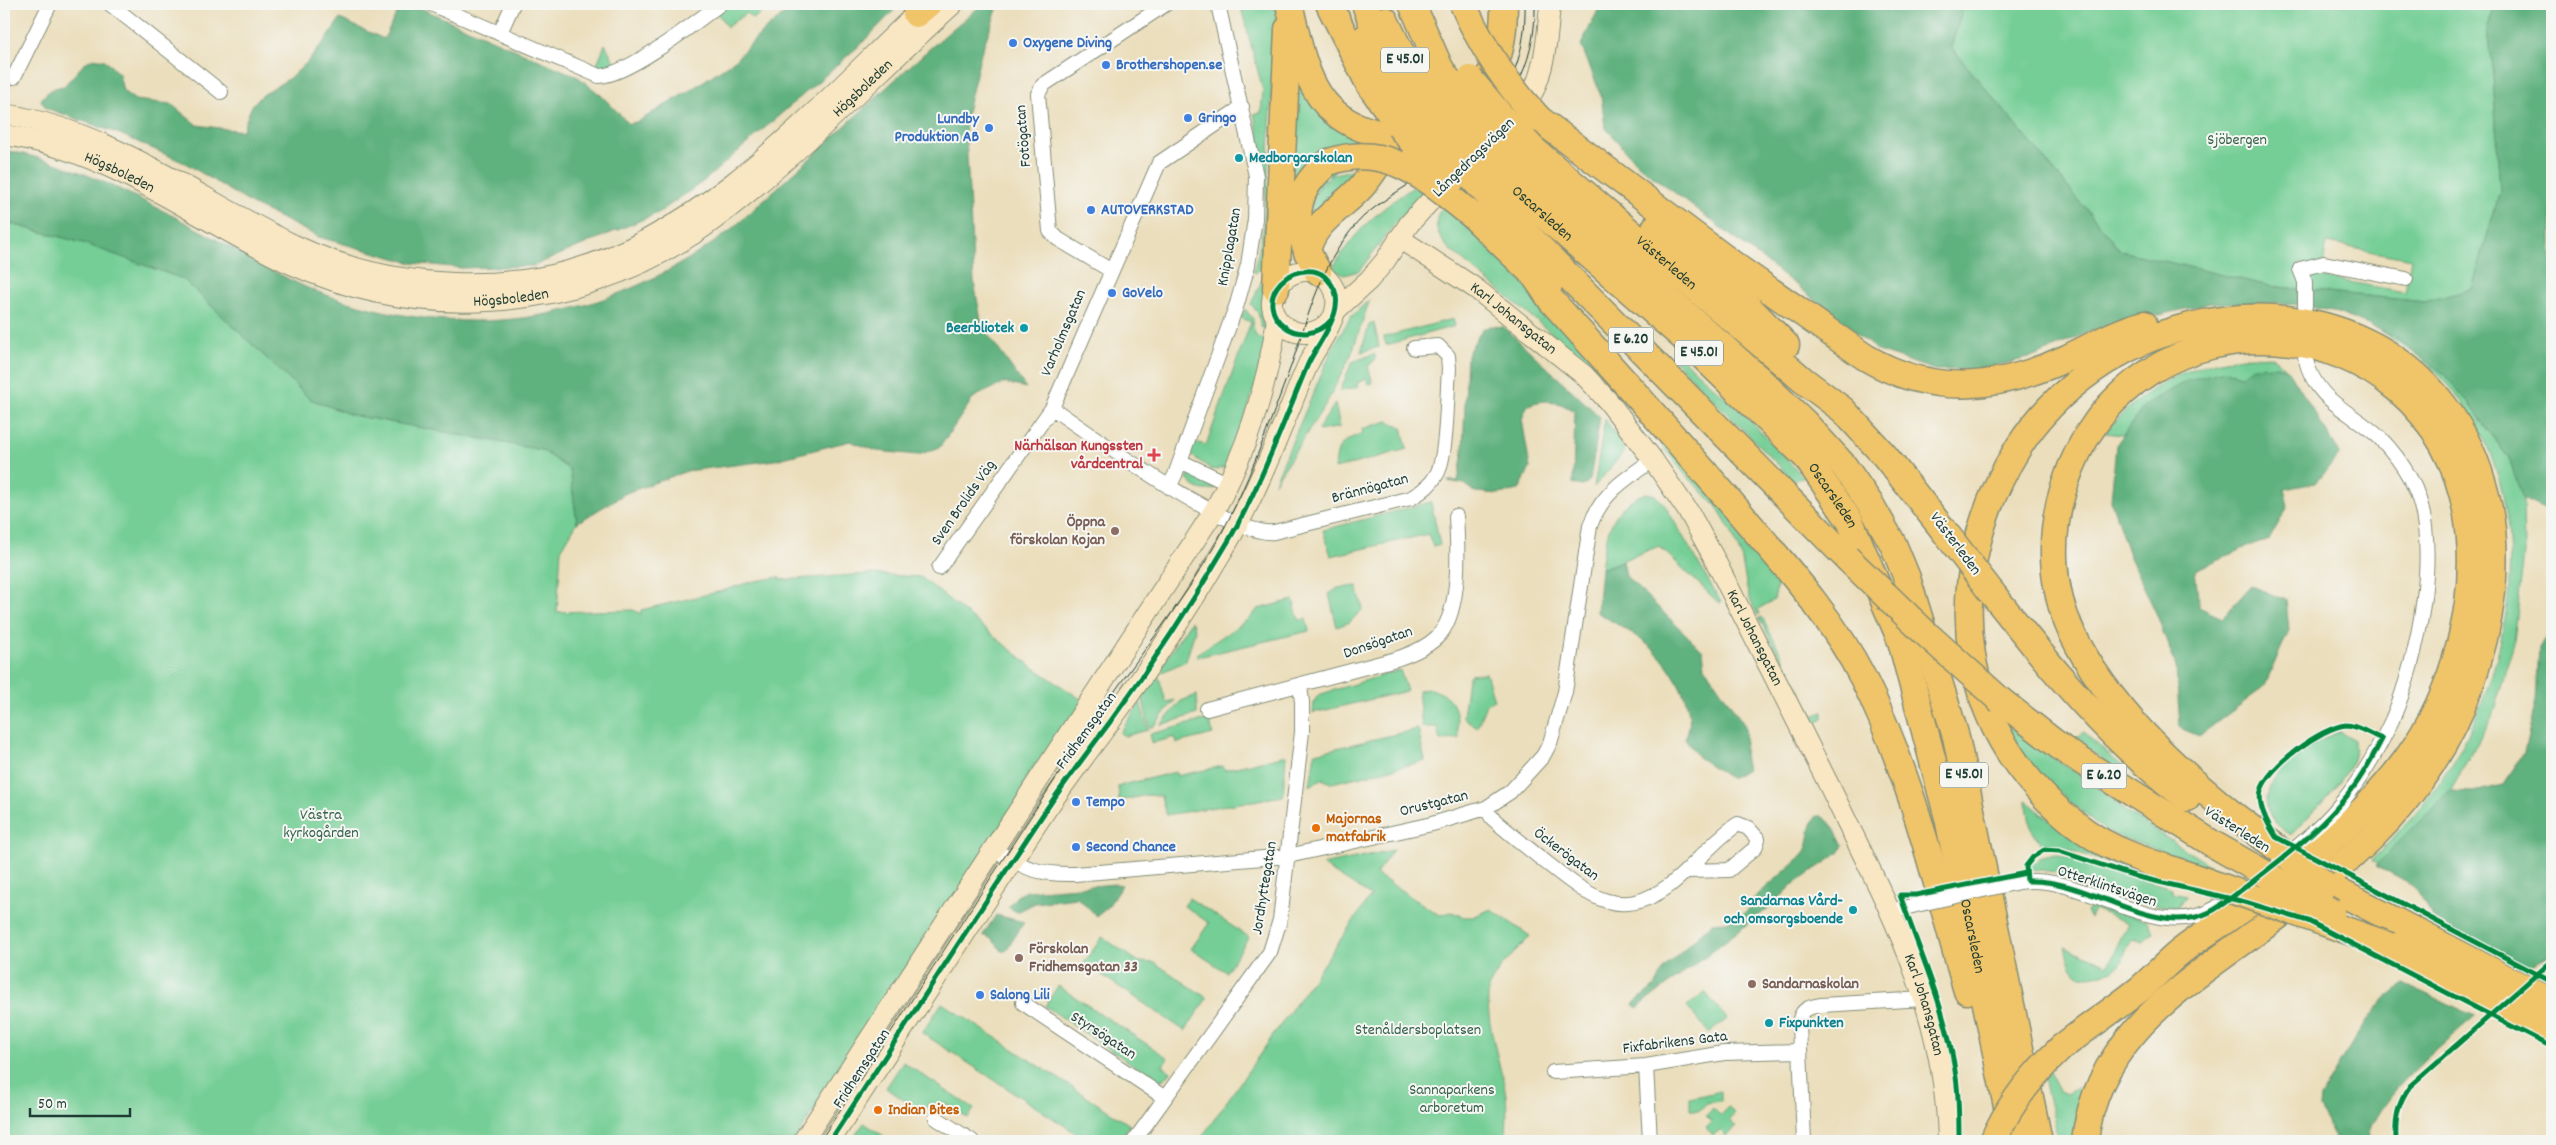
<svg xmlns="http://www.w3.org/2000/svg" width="2556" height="1145" font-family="Dekko,sans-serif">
<rect width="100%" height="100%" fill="#f6f6f2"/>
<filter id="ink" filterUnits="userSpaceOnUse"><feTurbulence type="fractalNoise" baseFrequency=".02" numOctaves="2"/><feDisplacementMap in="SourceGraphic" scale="10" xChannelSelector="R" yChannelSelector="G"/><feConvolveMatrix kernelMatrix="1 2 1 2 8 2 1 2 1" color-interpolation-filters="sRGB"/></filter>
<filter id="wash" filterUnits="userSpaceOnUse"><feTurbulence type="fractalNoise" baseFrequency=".0096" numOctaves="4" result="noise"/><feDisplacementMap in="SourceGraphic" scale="20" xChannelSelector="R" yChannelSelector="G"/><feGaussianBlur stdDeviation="1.12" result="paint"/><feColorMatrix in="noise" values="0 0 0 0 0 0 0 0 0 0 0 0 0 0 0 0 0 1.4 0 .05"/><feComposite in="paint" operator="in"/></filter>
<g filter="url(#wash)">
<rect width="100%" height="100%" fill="#ebdebc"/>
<path fill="#74ce95" stroke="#4a8664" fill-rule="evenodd" d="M726,4H772L753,19L746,13L727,27L716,11Z
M1240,4H1276L1264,261L1256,273L1253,271C1271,219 1266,165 1254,114L1261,113L1263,90Z
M1964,4H2495L2487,31L2493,75L2500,191L2472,289L2425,302L2269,286L2121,251L1951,47ZM2327,243L2411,259L2405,292L2321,277Z
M605,44L617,67L604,71L596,67Z
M1293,64L1359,139L1358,144L1284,228Z
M1372,165L1312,226C1307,205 1315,194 1326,176Z
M1418,184L1426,189L1394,225L1359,271L1344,275L1332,269C1355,230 1380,209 1418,184Z
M1445,205L1550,309L1780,574L1774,600L1758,609L1760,614L1757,615L1748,594L1741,556L1731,531L1716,506L1683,472L1648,427L1590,365L1449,249C1437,236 1430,219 1445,205Z
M4,222L83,243L183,279L310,399L352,415L542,450L570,470L577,523L561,550L557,612L633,610L641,614V610L722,591L750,582L779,577L781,580L869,574L921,577L1031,666L1084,701L794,1141H4Z
M1269,265L1270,332L1261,327L1258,313L1251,304Z
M1370,299L1351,355L1327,402L1274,484L1333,347L1350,318Z
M1245,309L1253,319V328L1256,336L1268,341L1259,375L1228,467L1212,470L1187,452L1194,442L1206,445L1251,322L1241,318Z
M1453,319L1455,326L1386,345L1384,337Z
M1374,323L1379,347L1361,352L1369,325Z
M2380,330L2393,335L2443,373L2470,404L2509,459L2523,499L2524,553L2514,643L2492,717L2450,791L2378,863L2372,860C2400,831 2428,801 2450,767C2523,649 2542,470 2432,368C2416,353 2397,342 2380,330Z
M1675,352L1746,416L1804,478L1793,480L1675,361Z
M1374,354L1376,358L1368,367L1373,383L1369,384L1367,379L1357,383L1358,387L1340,391L1352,362Z
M2251,356L2272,357L2289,371L2276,366L2242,375L2224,371L2146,404L2123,435L2105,433C2145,385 2189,363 2251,356Z
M1335,404L1340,427L1319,431L1318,429Z
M1605,419L1623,446V453L1594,487Z
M1388,421L1402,427L1407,449L1335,469C1337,444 1340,443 1363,433L1362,429Z
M1190,475H1196L1216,488C1204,493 1193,489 1187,478Z
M1646,493L1655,495L1664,504L1721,602L1719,603L1659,546L1601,569C1605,536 1611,505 1646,493Z
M1431,502L1440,545L1433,547L1428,534L1331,556L1323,530Z
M1357,586L1363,609L1350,622L1337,627L1329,594L1338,588Z
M1293,600L1299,620L1306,619L1309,631L1198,657V653L1250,618L1258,609Z
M1762,617L1813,716L1823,712V719L1814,724L1759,618Z
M1191,621L1195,630L1186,661L1158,674L1166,702L1175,700L1153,727H1149L1142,696Z
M1400,670L1407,691L1313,713L1314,702L1318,695Z
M1486,673L1494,700L1486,704L1477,728L1463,717L1468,679L1470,675Z
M1431,689C1459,698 1456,713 1459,738L1440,741L1437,727H1422L1418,690Z
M1197,695V714L1161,725L1181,701Z
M1140,702L1148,730L1125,736L1120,733Z
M1209,719L1213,734L1177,743L1175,737L1152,743L1150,734Z
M2006,725L2106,793L2126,812L2211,866L2217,872L2107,832L2037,775Z
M1418,729L1425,761L1332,783L1321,779L1310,786L1315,753Z
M2340,731L2354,740C2354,745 2355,751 2354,756C2349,779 2307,817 2291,835C2228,797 2303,747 2340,731Z
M2083,732L2124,768L2126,772L2123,774L2075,739Z
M1286,755L1283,796L1166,815L1161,796L1147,795L1119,801L1118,786L1176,772L1177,776L1223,766L1224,770Z
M2026,800L2042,814L2093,852L2157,877L2120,867L2065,848L2042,845L2031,829Z
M1393,850L1376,874L1439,915L1452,912L1463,917H1473L1491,909L1530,936C1517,952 1499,965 1491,983C1480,1006 1502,1068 1506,1095C1508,1110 1506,1126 1506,1141H1199L1371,896L1322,865Z
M2055,854L2172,888V893L2186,896L2178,907C2125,907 2081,870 2028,869L2039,858Z
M1189,898L1249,937L1226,972L1191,949L1209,923L1184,906Z
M2093,903L2148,921L2154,933L2147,936L2144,942L2133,939C2126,945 2126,956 2120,963C2115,970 2104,974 2096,976C2073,981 2070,966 2065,947L2108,965L2128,923L2094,909L2090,918L2087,911Z
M1102,937L1139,962L1155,963L1207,998L1185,1031L1084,963Z
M1058,986L1168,1058L1163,1066L1171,1072L1164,1079L1157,1081L1045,1006Z
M1705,992L1727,1019L1709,1033L1687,1007Z
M942,1003L1130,1125L1119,1141H1088L922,1033Z
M903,1062L974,1109L968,1118L942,1102L938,1108L930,1102L923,1113L886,1088Z
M2048,1070L2059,1091L2067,1094L2083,1086L2072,1141H2059L2043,1075Z
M1721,1091V1101L1707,1103L1700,1110H1690V1098Z
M1728,1107L1735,1114L1729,1120L1736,1127L1726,1136L1720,1130L1713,1135L1706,1128L1712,1122L1706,1116L1713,1108L1720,1115Z
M864,1123L891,1141H851Z"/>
<path fill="#5fb17e" stroke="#3f7759" d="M401,4H411L578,77L602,96L629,124L639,121L692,89L735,60L760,34L796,4H900L860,45L704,181L658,213L533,266L462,268L412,263L319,237L252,204L187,164L120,134L46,108L41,100C48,90 52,88 64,86L85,63L93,58L105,60L119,74L123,91L135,100L171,104L197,125L242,131C246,123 249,109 254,103C261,94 282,84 292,76C312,60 326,39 340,19L384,39Z
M983,4H999L981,53L965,120L974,282L982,326L1026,388L1004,383L974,397L940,447L918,455L877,451L850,441L775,460L687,471L626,493L577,523L570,470L542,450L352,415L310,399L183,279L83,243L4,222V150C84,164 165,212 236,250C263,265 292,283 321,293C459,343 592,326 713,243C736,228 756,206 777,188C846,127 911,61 983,4Z
M1601,4H1964L1951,47L2121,251L2269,286L2425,302L2472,289L2500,191L2493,75L2487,31L2495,4H2552V513L2523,499L2509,459L2470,404L2443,373L2393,335L2333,311L2286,303H2211L2091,331L2036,356L1983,369L1935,370L1878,351L1800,288L1637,164L1605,127L1601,95L1581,45Z
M1491,326L1504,327L1600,417L1590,480L1583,486L1573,484L1575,412C1559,401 1545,397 1527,406L1522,419L1530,468L1519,490L1499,494L1475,492L1465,484L1448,481H1458L1463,452L1467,355L1482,329Z
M2276,366L2289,371L2340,454L2315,483L2284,489L2288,506L2269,540L2244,548L2195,570L2199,607L2222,618L2251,586L2286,600L2289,630L2264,687L2199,736L2180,728L2176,667L2157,615L2129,555L2111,501L2116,445L2146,404L2188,380L2224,371L2242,375L2253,367Z
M1623,561L1626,576L1703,651L1705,667L1745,726C1747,743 1741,750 1747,769L1730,778L1698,757L1685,738C1701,712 1670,662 1648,645C1632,632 1614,623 1597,612L1601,569Z
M2552,626V955L2527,967L2469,941L2433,918L2413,885L2376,865L2450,791L2474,792L2503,785L2524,752L2536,701L2539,648Z
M1817,816C1832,817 1836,834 1843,846L1839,853L1795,883L1770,907L1637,1008L1633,1004L1656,985L1664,968L1712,923L1726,922L1741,916L1750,907L1753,899L1802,856C1812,843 1807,827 1817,816Z
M1116,884L1122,885L1107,908L1097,916L1077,898L1035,903L1017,912L1008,907L1017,896L1027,891Z
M996,915L1024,922L1006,951H1002L992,939L983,935Z
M2404,984L2475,1016C2445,1042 2370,1102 2368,1141H2336L2319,1109L2320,1097C2342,1062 2369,1005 2404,984Z"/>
</g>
<g filter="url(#ink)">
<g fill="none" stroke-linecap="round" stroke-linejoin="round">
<g stroke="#858e78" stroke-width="16">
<path id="street" d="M110,4L221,92
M431,4L599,76C627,76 695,23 720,4
M500,33L513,4
M14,77L50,4
M1110,270L1058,239L1050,231L1038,94L1043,85L1166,4
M2305,306V282L2300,269L2324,263L2406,279
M1052,408C1091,435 1233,538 1274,532L1411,498C1422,492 1431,485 1437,474C1447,456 1447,393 1449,369L1448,356L1438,346L1414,348
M1180,461L1229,484
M1169,487L1175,475L1237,304L1248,265L1255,219L1256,176L1218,4
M939,568L1052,408L1159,163L1242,107
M1207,709L1396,659C1411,654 1429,647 1440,634C1461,608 1458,549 1456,516
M1486,808L1492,818C1510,834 1529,849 1548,864C1590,897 1620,922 1670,885C1694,867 1713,840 1738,824L1748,828L1758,839L1755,848L1729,870L1688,871
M993,849C1025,868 1037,875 1075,874L1288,856L1432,824L1486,808L1510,792L1523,778L1543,756L1550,743L1565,692L1590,526C1601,494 1626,478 1653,460
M2019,882C2087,872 2153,945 2216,908C2259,875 2309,844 2343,801C2363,776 2379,748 2392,720C2418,660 2444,540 2411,480C2403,465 2392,450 2380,438C2349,409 2316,403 2305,357
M1891,911L1925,903
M1023,1003L1165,1098
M1646,1066L1650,1141
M1553,1072L1646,1066L1724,1053L1800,1051
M936,1118L972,1141
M1134,1141L1270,952L1280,920L1302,732V702L1300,686
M1804,1141L1799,1025C1800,1010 1807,1007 1821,1005L1924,999"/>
</g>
<g stroke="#858e78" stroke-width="22">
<g id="secondary">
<path d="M4,114C112,131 197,198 292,244C342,268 398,281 454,283C493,284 534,281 572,270C706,233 818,107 916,14"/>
<path d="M1518,116C1524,106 1532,96 1536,85C1546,60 1548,30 1550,4"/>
<path id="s1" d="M4,135C111,149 195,220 291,264C418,322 568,313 687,238C712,223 734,204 757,185C825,128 887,63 953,4"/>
<path id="s2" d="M1399,238L1475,288L1584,375L1608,401L1653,460L1690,514L1713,556C1757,644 1803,731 1846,820C1899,927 1945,1019 1948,1141"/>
<path d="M1336,310L1369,280L1385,261L1409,224L1432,199L1451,182"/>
<path d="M803,1141L1214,511C1247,451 1267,387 1277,319"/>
<path d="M830,1141C903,1030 974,918 1048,807C1068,778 1089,750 1110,722C1151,666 1194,600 1229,540C1261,485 1283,423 1308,364C1319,340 1352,305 1328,280C1324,275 1320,272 1313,271C1302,270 1290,273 1281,282C1251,314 1302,355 1332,319"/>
</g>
</g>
<g stroke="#858e78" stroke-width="29">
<g id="highway">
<path d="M1289,4C1296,31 1301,63 1315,88C1335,126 1384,143 1423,131"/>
<path d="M1329,4L1369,84L1399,126"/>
<path d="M1365,4L1383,53"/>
<path d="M1412,4L1440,68L1458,94"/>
<path d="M916,14L928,4"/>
<path d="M1385,20L1408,67L1438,109"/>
<path d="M1365,38L1397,96L1421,118"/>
<path d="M1465,106C1497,75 1504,48 1504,4"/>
<path d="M1539,119L1738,268L1865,357C1933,397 1997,390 2067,358C2092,346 2117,331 2144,324"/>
<path id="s3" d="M1534,150L1803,380L1843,410L1885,456L1945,532"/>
<path d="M1520,167L1759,379L1805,423L1844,466L1871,505L1893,544L1907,578L1956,737L2039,1141"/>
<path id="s4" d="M1506,182L1685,339L1806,457L1850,521L1901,641L1948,818L2014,1141"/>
<path d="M1492,199L1847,558"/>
<path d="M1473,216L1534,275L1549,285"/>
<path d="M1655,228L1733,291L1786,345"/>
<path d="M1307,252C1312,222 1344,207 1363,185C1375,171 1383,155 1395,141"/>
<path d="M1318,272C1294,230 1286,195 1329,162"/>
<path d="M1534,275L1551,300C1616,372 1682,445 1745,519C1788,569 1833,619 1863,678C1912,775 1937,887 1967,991"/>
<path d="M1276,289L1288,29"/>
<path d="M1992,593C2051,668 2110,741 2187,798"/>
<path d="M2001,701L2064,750L2213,844"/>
<path d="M2326,885L2552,1002"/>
<path d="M2391,946L2552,1030"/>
<path d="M2061,1048C2087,1027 2115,1009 2141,988C2156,975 2169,960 2184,949C2198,938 2212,930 2226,920C2292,874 2357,826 2406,760C2455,693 2481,598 2467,515C2430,299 2131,275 2064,487C2049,534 2050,587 2072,633C2107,705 2169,763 2231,813"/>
<path d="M2085,1141C2096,1040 2177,990 2252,935C2287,910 2321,884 2352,856C2403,811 2446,753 2469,689C2491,628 2502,559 2486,496C2453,357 2323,293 2190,326C2121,342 2056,388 2018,448C1936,580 1955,739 2085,831C2117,854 2157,864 2194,877"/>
</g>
</g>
<use href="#street" stroke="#fff" stroke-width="14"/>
<use href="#secondary" stroke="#f9e7c3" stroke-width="20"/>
<use href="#highway" stroke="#f0c469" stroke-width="26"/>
<path stroke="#1f3d34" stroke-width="1" d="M1497,103C1518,74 1526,39 1525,4
M820,1141C910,1004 998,865 1089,728C1131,665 1181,607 1218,540C1248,485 1269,425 1291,366C1309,314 1323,256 1364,216C1399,186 1448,165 1480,134C1517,97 1536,56 1535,4"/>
<g stroke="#858e78" stroke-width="16" stroke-linecap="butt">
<path id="street-bridge" d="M1925,903L2019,882"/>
</g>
<g stroke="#858e78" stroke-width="29" stroke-linecap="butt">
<path id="highway-bridge" d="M1463,4C1482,48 1506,84 1539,119
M1470,79L1501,116L1534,150
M1458,94L1520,167
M1438,109L1471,147L1506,182
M1421,118L1456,161L1492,199
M1399,126L1449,186
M1329,162C1389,141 1428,181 1473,216
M1945,532L1992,593
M1847,558L1923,631L2001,701
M2231,813L2326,885
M2213,844L2332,912
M2194,877L2391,946
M1993,1141C2009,1104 2032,1075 2061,1048"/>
</g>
<use href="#street-bridge" stroke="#fff" stroke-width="14"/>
<use href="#highway-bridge" stroke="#f0c469" stroke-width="26"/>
<g stroke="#f6f6f2" stroke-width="8">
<path id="cycleway" d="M2552,982L2276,837C2269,826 2257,805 2261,791C2267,767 2322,727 2346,725C2357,725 2372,735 2382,739C2370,762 2358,784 2341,803C2313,836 2278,862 2244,888C2233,896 2222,906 2210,912C2196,919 2180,920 2165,918C2117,911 2076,879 2027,881L2026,866L2033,857L2044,850L2059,851L2138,877L2245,902L2308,921L2552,1047
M830,1141C903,1030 974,918 1048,807C1068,778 1089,750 1110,722C1151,666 1194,600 1229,540C1261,485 1283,423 1308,364C1319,340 1352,305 1328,280C1324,275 1320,272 1313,271C1302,270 1290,273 1281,282C1251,314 1302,355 1332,319
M1959,1141C1959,1120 1959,1098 1956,1077C1948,1014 1920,953 1900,895H1916L2026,873
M2396,1141C2395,1119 2397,1104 2410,1086L2552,961"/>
</g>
<use href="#cycleway" stroke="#00873e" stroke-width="5"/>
</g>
</g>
<g fill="#3f7fe0" stroke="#f6f6f2" stroke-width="2">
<circle cx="1013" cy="43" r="5"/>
<circle cx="1106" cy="65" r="5"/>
<circle cx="1188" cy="118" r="5"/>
<circle cx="989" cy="128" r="5"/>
<circle cx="1091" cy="210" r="5"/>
<circle cx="1112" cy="293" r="5"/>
<circle cx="1076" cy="802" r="5"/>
<circle cx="1076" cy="847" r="5"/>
<circle cx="980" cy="995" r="5"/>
</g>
<g fill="#0f9aa8" stroke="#f6f6f2" stroke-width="2">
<circle cx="1239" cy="158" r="5"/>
<circle cx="1024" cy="328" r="5"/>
<circle cx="1853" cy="910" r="5"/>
<circle cx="1769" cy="1023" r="5"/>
</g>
<path fill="#e0444e" stroke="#f6f6f2" stroke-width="2" d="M1151.5 447.5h5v5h5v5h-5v5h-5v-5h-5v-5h5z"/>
<g fill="#8d6e63" stroke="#f6f6f2" stroke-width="2">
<circle cx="1115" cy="531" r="5"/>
<circle cx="1019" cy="958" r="5"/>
<circle cx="1752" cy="984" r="5"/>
</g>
<g fill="#e8710a" stroke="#f6f6f2" stroke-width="2">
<circle cx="1316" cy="828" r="5"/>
<circle cx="878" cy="1110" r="5"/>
</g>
<g text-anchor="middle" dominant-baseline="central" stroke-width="4" stroke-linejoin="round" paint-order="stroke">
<g fill="#f6f6f2" stroke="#60746d" stroke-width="1">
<rect x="1381" y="47.5" width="48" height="25" rx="4"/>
<rect x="1608.5" y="327.5" width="45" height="25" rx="4"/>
<rect x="1675" y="340.5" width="48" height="25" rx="4"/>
<rect x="1940" y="762.5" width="48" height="25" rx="4"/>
<rect x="2081.5" y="763.5" width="45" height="25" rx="4"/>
</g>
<g font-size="15" font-weight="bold" fill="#1f3d34">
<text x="1405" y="60">E 45.01</text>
<text x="1631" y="340">E 6.20</text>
<text x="1699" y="353">E 45.01</text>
<text x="1964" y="775">E 45.01</text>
<text x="2104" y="776">E 6.20</text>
</g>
<g font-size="16" font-weight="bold" fill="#366cbe" stroke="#f6f6f2" text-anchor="start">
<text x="1023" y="43">Oxygene Diving</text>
<text x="1116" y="65">Brothershopen.se</text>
<text x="1198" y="118">Gringo</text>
<text x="979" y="119" text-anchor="end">Lundby<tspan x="979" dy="18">Produktion AB</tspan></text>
<text x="1101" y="210">AUTOVERKSTAD</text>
<text x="1122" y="293">GoVelo</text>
<text x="1086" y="802">Tempo</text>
<text x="1086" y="847">Second Chance</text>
<text x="990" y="995">Salong Lili</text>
</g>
<g font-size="16" fill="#1f3d34" stroke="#f6f6f2">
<text stroke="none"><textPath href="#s1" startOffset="961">Högsboleden</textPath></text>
<text transform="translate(1024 136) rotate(-95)">Fotögatan</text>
<text transform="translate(1474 158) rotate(-44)">Långedragsvägen</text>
<text stroke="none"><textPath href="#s1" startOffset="122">Högsboleden</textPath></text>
<text stroke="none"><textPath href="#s4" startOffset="48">Oscarsleden</textPath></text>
<text transform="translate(1230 247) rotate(-80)">Knipplagatan</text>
<text stroke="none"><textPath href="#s3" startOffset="174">Västerleden</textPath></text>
<text stroke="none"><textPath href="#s1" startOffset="542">Högsboleden</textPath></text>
<text stroke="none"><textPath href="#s2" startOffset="140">Karl Johansgatan</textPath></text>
<text transform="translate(1064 333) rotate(-67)">Varholmsgatan</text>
<text transform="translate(1370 489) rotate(-15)">Brännögatan</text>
<text stroke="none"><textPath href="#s4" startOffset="454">Oscarsleden</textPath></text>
<text transform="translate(964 503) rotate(-55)">Sven Brolids Väg</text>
<text transform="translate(1955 544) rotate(53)">Västerleden</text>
<text stroke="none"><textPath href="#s2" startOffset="545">Karl Johansgatan</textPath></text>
<text transform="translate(1378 643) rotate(-19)">Donsögatan</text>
<text transform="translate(1087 731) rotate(-54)">Fridhemsgatan</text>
<text transform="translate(1434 804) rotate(-14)">Orustgatan</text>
<text transform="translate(2237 830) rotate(32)">Västerleden</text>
<text transform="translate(1566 855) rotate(37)">Öckerögatan</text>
<text transform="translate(2107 887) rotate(18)">Otterklintsvägen</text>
<text transform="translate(1265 888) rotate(-81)">Jordhyttegatan</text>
<text stroke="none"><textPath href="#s4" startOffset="919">Oscarsleden</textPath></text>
<text stroke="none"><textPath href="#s2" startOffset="950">Karl Johansgatan</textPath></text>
<text transform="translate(1103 1036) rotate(33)">Styrsögatan</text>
<text transform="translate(1675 1043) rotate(-7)">Fixfabrikens Gata</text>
<text transform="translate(862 1069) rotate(-57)">Fridhemsgatan</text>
</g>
<g font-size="16" fill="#34614c" stroke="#f6f6f2">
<text x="2237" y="140">Sjöbergen</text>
<text x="321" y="815">Västra<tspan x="321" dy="18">kyrkogården</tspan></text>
<text x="1418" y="1030">Stenåldersboplatsen</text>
<text x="1452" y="1090">Sannaparkens<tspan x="1452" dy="18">arboretum</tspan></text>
</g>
<g font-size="16" font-weight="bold" fill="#0d838f" stroke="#f6f6f2" text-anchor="start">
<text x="1249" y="158">Medborgarskolan</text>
<text x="1014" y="328" text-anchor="end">Beerbliotek</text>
<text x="1843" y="901" text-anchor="end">Sandarnas Vård-<tspan x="1843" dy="18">och omsorgsboende</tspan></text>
<text x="1779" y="1023">Fixpunkten</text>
</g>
<g font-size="16" font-weight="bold" fill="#be3a42" stroke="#f6f6f2" text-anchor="end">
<text x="1143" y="446">Närhälsan Kungssten<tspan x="1143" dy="18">vårdcentral</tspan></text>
</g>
<g font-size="16" font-weight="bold" fill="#785e54" stroke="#f6f6f2" text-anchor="start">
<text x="1105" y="522" text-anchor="end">Öppna<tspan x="1105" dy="18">förskolan Kojan</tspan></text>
<text x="1029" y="949">Förskolan<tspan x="1029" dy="18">Fridhemsgatan 33</tspan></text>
<text x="1762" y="984">Sandarnaskolan</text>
</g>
<g font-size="16" font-weight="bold" fill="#c56008" stroke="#f6f6f2" text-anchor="start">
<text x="1326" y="819">Majornas<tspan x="1326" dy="18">matfabrik</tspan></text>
<text x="888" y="1110">Indian Bites</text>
</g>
</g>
<rect width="2556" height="1145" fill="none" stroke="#f6f6f2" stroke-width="20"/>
<path d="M30 1108v8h100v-8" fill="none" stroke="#1f3d34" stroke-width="2.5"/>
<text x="38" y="1108" font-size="15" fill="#1f3d34" stroke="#f6f6f2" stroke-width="4" paint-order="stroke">50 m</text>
</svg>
